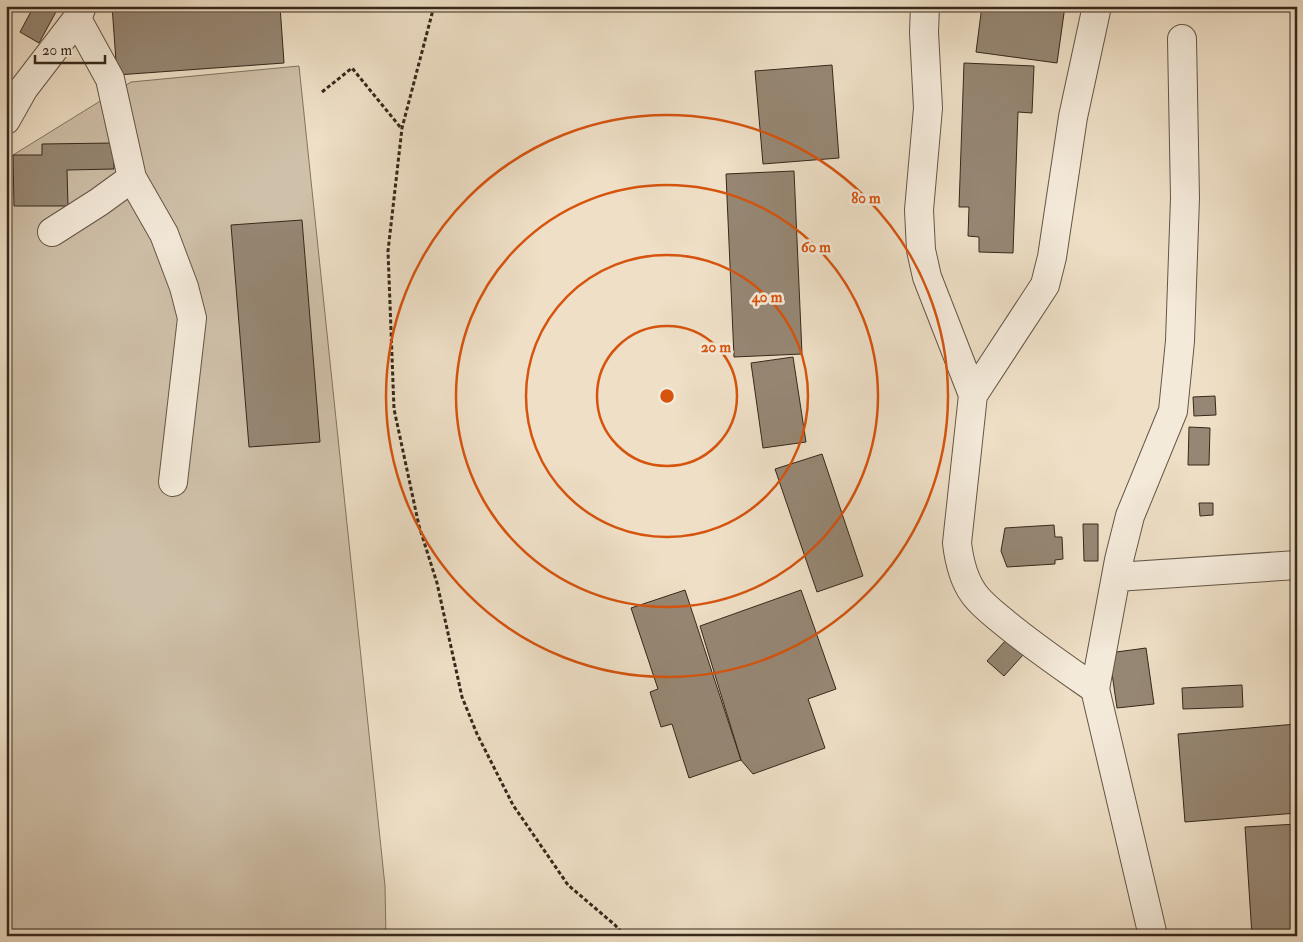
<svg xmlns="http://www.w3.org/2000/svg" width="1303" height="942" font-family="'IM FELL Double Pica',serif">
<rect width="100%" height="100%" fill="#eedfc6"/>
<filter id="stains"><feTurbulence type="fractalNoise" baseFrequency=".004" numOctaves="4"/><feColorMatrix values="0 0 0 0 .2 0 0 0 0 .09 0 0 0 0 .02 0 0 0 .5 -.17"/></filter>
<radialGradient id="worn" r=".72"><stop offset=".6" stop-color="#630" stop-opacity="0"/><stop offset="1" stop-color="#630" stop-opacity=".3"/></radialGradient>
<path fill="#cfc0a9" stroke="#827462" d="M299,66L385,886L386,936H6V168L13,155L131,82Z"/>
<path fill="#968774" stroke="#36281b" d="M34,6H50L57,10L39,43L20,32Z
M112,6H280L284,63L117,75Z
M982,6H1065L1057,63L976,52Z
M964,63L1034,66L1032,113L1018,112L1013,253L979,252V237L968,236L969,207H959Z
M832,65L839,158L763,164L755,71Z
M113,143L114,169L67,170L68,206H14L13,155H42V144Z
M794,171L802,354L734,357L726,174Z
M302,220L320,442L249,447L231,225Z
M793,357L806,442L763,448L751,363Z
M1215,396L1216,415L1194,416L1193,397Z
M1189,427L1210,428L1209,465H1188Z
M822,454L863,576L817,592L775,469Z
M1199,503H1213V515L1200,516Z
M1083,524H1098V561H1084Z
M1054,525L1055,537H1062L1063,559L1055,560V564L1007,567L1001,551L1005,528Z
M685,590L741,760L689,778L672,724L661,727L650,692L658,689L631,608Z
M801,590L836,689L808,699L825,748L753,774L741,760L700,626Z
M1006,640L1023,655L1004,676L987,661Z
M1146,648L1154,704L1117,708L1109,653Z
M1242,685L1243,707L1183,709L1182,688Z
M1297,724V813L1185,822L1178,734Z
M1297,824V936H1252L1245,827Z"/>
<g fill="none" stroke-linecap="round" stroke-linejoin="round">
<g stroke="#645646" stroke-width="30">
<path id="minor" d="M925,6L924,32L928,108L919,210L921,250L927,277L973,395
M6,120L24,88L77,19L82,6
M132,178L164,234L184,287L192,318L173,482
M52,232L99,202L132,178L110,79L77,19
M1116,577L1297,565
M1095,689C1065,668 1034,647 1005,623C994,614 982,605 974,594C963,579 959,560 957,543L973,395L1045,285L1052,257L1073,117L1097,6
M1153,936L1095,689L1119,560L1130,516L1173,411L1180,341L1185,198L1182,39"/>
</g>
<path stroke="#36281b" stroke-width="3" stroke-dasharray="4 2.5" stroke-linecap="butt" d="M434,6L402,128L388,251L394,409L419,526L437,583L462,697L477,734L513,805L568,885L615,925L625,936
M322,92L352,68L401,128"/>
<use href="#minor" stroke="#f4eada" stroke-width="28"/>
</g>
<g fill="none" stroke="#d6540e" stroke-width="2.5">
<circle cx="667" cy="396" r="70"/>
<circle cx="667" cy="396" r="141"/>
<circle cx="667" cy="396" r="211"/>
<circle cx="667" cy="396" r="281"/>
</g>
<circle cx="667" cy="396" r="8" fill="#d6540e" stroke="#f4eada" stroke-width="2.5"/>
<g font-size="15" text-anchor="middle" font-weight="bold" fill="#d6540e" stroke="#f4eada" stroke-width="5" stroke-linejoin="round" paint-order="stroke">
<text x="866" y="203">80 m</text>
<text x="816" y="252">60 m</text>
<text x="767" y="302">40 m</text>
<text x="716" y="352">20 m</text>
</g>
<rect width="1303" height="942" fill="none" stroke="#eedfc6" stroke-width="25"/>
<rect x="8" y="8" width="1288" height="927" fill="none" stroke="#36281b" stroke-width="2.5"/>
<rect x="12" y="12" width="1278" height="917" fill="none" stroke="#36281b"/>
<path d="M35 55v8h70v-8" fill="none" stroke="#36281b" stroke-width="2.5"/>
<text x="42" y="55" font-size="15" fill="#36281b" stroke="#f4eada" stroke-width="4" paint-order="stroke">20 m</text>
<rect width="100%" height="100%" filter="url(#stains)"/>
<rect width="100%" height="100%" fill="url(#worn)"/>
</svg>
